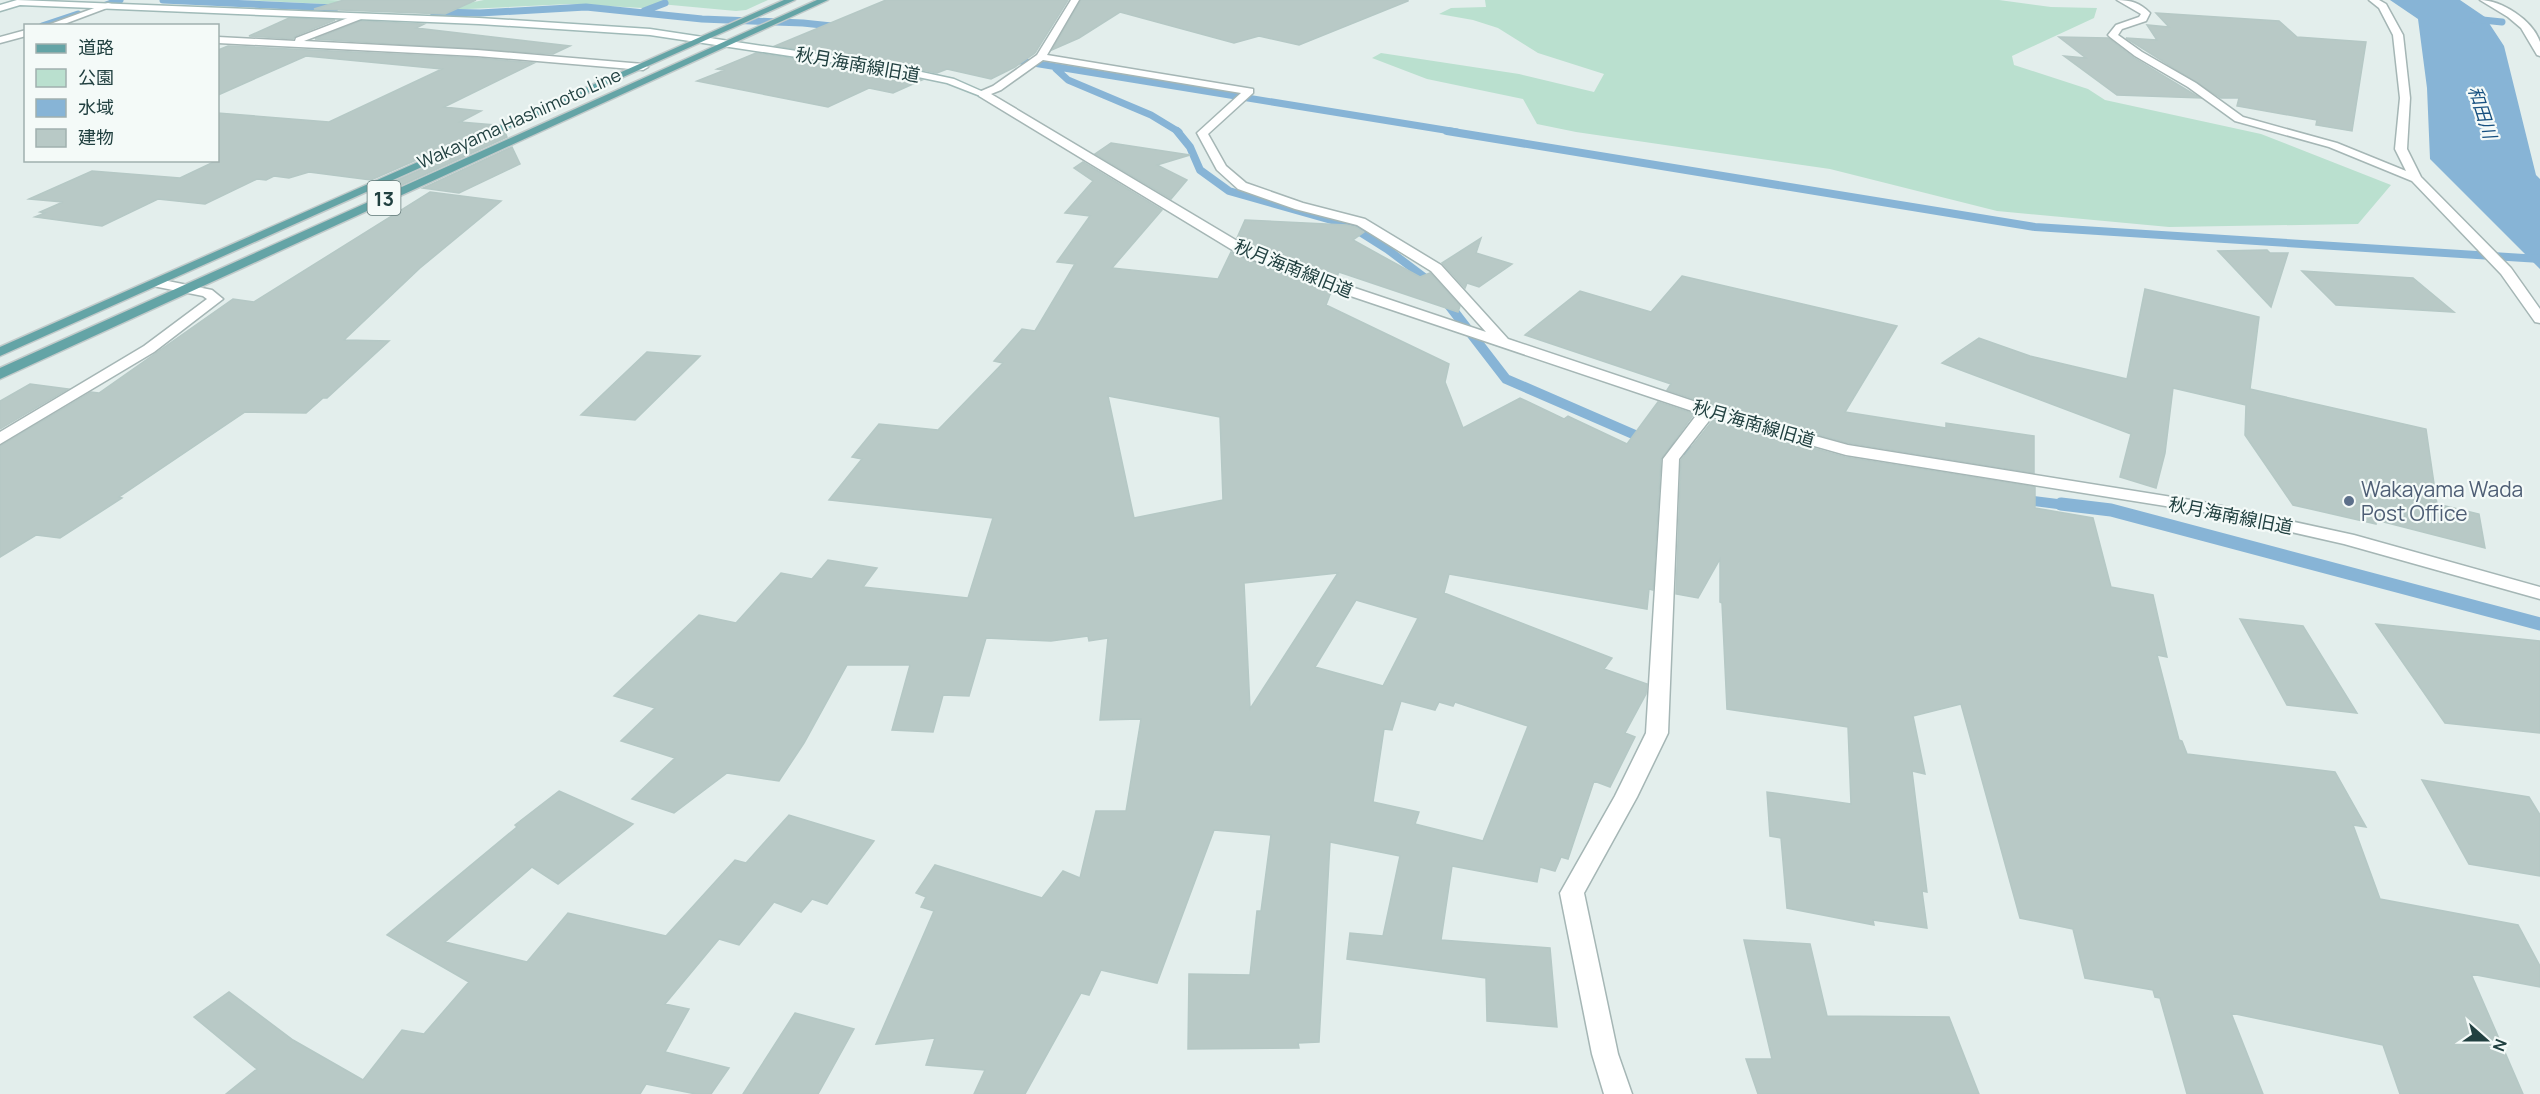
<svg xmlns="http://www.w3.org/2000/svg" width="2540" height="1094" font-family="Manrope,'Noto Sans JP',sans-serif">
<rect width="100%" height="100%" fill="#e3eeec"/>
<path fill="#bae0cf" d="M244,0H327L458,5L484,0H768L746,10L736,11L660,4L643,8L569,4L446,10Z
M1485,0H1999L2051,7L2097,8L2094,18L2012,56L2014,65L2088,89L2105,100L2261,134L2391,185L2358,224L2169,227L1997,211L1830,169L1576,132L1537,124L1523,99L1427,79L1372,58L1381,53L1519,74L1594,92L1604,74L1538,53L1498,28L1473,20L1439,14L1451,8L1486,7Z"/>
<path fill="#87b4d6" d="M2390,0H2460L2485,17L2504,46L2536,175L2540,179V269L2430,159L2427,88L2418,19Z"/>
<g fill="none" stroke-linecap="round" stroke-linejoin="round">
<path stroke="#87b4d6" stroke-width="7" d="M163,0L335,8
M95,9L120,0
M644,11L665,3
M433,12L480,13L586,7L702,19L803,23L841,27
M2473,19L2502,22
M42,26L78,14
M1008,59L1457,132
M1056,69L1068,80L1151,115L1179,132"/>
<path stroke="#87b4d6" stroke-width="8" d="M1177,131L1190,147L1200,170L1229,191L1349,225L1387,249L1432,283L1443,298
M1447,131L2035,227L2540,259"/>
<path stroke="#87b4d6" stroke-width="10" d="M1442,296L1506,379L1649,441L1704,455
M2018,499L2073,506"/>
<path stroke="#87b4d6" stroke-width="13" d="M2061,504L2111,510L2540,624"/>
</g>
<path fill="#b8c9c6" stroke="#b5c8c5" stroke-width="1.5" fill-rule="evenodd" d="M344,0H476L445,14L314,9Z
M886,0H1068L1035,53L1015,67L991,79L947,69L937,73L889,63L775,46Z
M1081,0H1408V1L1299,45L1259,36L1234,43L1120,12L1079,38L1052,50Z
M2156,13L2279,21L2297,37L2366,42L2352,131L2316,125L2317,120L2237,106L2239,98H2221L2126,38L2157,40L2147,25L2169,27Z
M289,18L335,20L295,36L293,39L249,36Z
M361,21L424,24L416,28L570,46L553,54L315,39Z
M2059,37L2108,38L2134,58L2200,98L2117,95L2064,56L2086,58Z
M228,46L477,58L534,63L444,107L481,111L460,122L496,125L371,180L309,172L289,178L274,176L266,180L257,179L205,204L158,199L102,226L35,217L45,213L40,212L63,202L29,199L92,171L180,178L218,160V113L329,122L442,69L306,56L218,95V50Z
M756,53L889,73L922,80L893,93L869,88L828,107L697,81L725,70L717,69Z
M505,132L507,137L402,185L391,183Z
M1111,143L1190,155L1157,165L1187,180L1171,199L1095,154Z
M512,147L520,164L459,193L423,188Z
M1083,162L1162,210L1112,268L1218,279L1231,252L1331,292L1326,305L1449,364L1445,382L1463,428L1520,398L1564,419L1568,416L1627,444L1658,402L1694,414L1661,459L1653,590L1649,589L1647,609L1449,574L1444,593L1612,658L1604,669L1647,684L1646,694L1625,733L1635,737L1610,787L1594,781L1568,859L1561,857L1555,871L1540,867L1537,882L1452,866L1441,940L1550,948L1557,1027L1487,1021L1486,978L1347,959L1350,933L1383,936L1400,856L1330,842L1319,1042L1298,1043L1299,1048L1188,1049L1189,974L1250,975L1257,911H1261L1271,835L1214,830L1157,983L1101,970L1089,995L1081,993L1025,1094H974L985,1070L926,1065L935,1038L876,1044L934,911L921,907L926,897L916,893L935,865L1042,898L1063,871L1080,878L1096,811H1126L1141,719L1100,720L1108,638L1089,641L1088,636L1051,641L986,638L969,696L943,695L933,732L892,730L910,665H847L804,743L779,781L727,773L674,813L632,799L675,758L621,741L655,708L614,696L699,615L736,623L781,573L812,579L828,560L877,568L863,587L968,598L993,518L829,500L862,459L852,457L879,424L938,430L1003,363L994,361L1022,329L1035,331L1075,264L1057,262L1090,216L1065,213L1093,181L1074,168ZM1108,396L1220,417L1223,500L1134,518ZM1338,573L1250,709L1244,583ZM1356,600L1418,618L1383,686L1315,667ZM1401,701L1435,710L1439,702L1453,706L1455,702L1528,726L1483,841L1415,824L1419,812L1373,802L1384,729L1392,730Z
M430,192L501,201L420,268L344,340L389,341L327,398H323L306,413L245,412L119,497L122,498L60,538L36,535L0,557V446L91,392L99,393L233,299L254,302Z
M1245,220L1347,225L1356,227L1364,232L1353,240L1420,277L1430,273L1460,306L1458,312L1339,272L1336,279L1250,246L1237,238Z
M1481,238L1476,253L1512,264L1479,287L1467,283L1465,288L1442,263Z
M2267,250L2270,253H2288L2271,307L2218,251Z
M2302,271L2413,278L2454,312L2336,305Z
M1682,276L1897,326L1845,412L1946,428V423L2034,436V473L1848,443L1715,406L1667,390L1671,384L1525,335L1580,291L1651,312Z
M2145,289L2259,317L2250,389L2426,429L2437,504L2479,514L2485,548L2376,520V524L2293,505L2245,435L2246,405L2173,388L2165,453L2156,488L2120,477L2131,434L1942,363L1979,338L2030,356L2127,379Z
M647,352L700,356L635,420L581,415Z
M30,384L68,389L0,429V401Z
M1713,420L1845,457L2035,487V508L2093,518L2111,587L2153,595L2167,657L2157,655L2179,740L2182,741L2187,754L2335,772L2366,827L2353,825L2380,899L2518,925L2540,966V987L2471,974L2523,1094H2400L2383,1045L2231,1013L2263,1094H2187L2160,998L2155,997L2153,990L2085,978L2073,929L2020,918L1961,704L1913,716L1925,774L1912,771L1927,892L1922,891L1927,928L1873,920L1874,925L1787,908L1781,838L1770,836L1767,792L1851,804L1848,727L1727,709L1722,603L1720,602V559L1698,598L1676,594L1681,460Z
M2240,619L2303,626L2357,713L2287,705Z
M2376,624L2540,641V733L2445,723Z
M2422,780L2529,797L2540,815V876L2469,864Z
M559,791L633,824L558,884L532,867L445,942L527,962L568,913L666,936L735,860L746,863L789,815L874,841L827,904L812,899L801,912L774,902L739,945L719,939L665,1004L689,1009L665,1052L729,1068L711,1094H696L646,1084L640,1094H226L257,1069L194,1017L229,992L293,1040L363,1080L402,1030L424,1034L469,982L387,935L517,827L515,825Z
M1744,940L1810,944L1827,1016L1949,1017L1979,1094H1758L1746,1059H1772Z
M795,1013L854,1029L818,1094H743Z"/>
<g fill="none" stroke-linecap="round" stroke-linejoin="round">
<g stroke="#a5b6b5" stroke-width="3">
<path id="street" d="M1071,0H1079L1047,55L1253,89V93L1208,134L1226,166L1246,183L1303,203L1365,219L1441,265L1508,339L1714,408L1848,445L2203,502L2354,535L2540,587V599L2344,544L2203,512L1846,455L1712,417L1679,459L1668,733L1637,797L1584,893L1618,1054L1632,1094H1604L1592,1054L1560,893L1615,796L1646,733L1663,459L1698,413L1306,281L1239,254L979,96V92L993,86L1037,55ZM1043,60L1241,93L1197,133L1217,170L1238,189L1295,209L1357,225L1431,271L1486,332L1316,275L1249,248L991,94L1001,90Z
M2117,0C2131,0 2140,3 2150,13L2146,21L2122,29L2118,35L2142,52L2196,83L2243,117L2337,143L2406,171L2395,149L2400,98L2393,35L2379,8L2369,0H2379L2386,4L2403,35L2410,98L2407,149L2421,177L2511,268L2540,309V323L2535,322L2501,274L2412,181L2329,147L2235,121L2188,87L2135,56L2110,37L2108,35L2116,25L2139,17L2141,14Z
M2480,0C2501,0 2533,20 2540,42C2540,46 2540,52 2540,56L2537,55L2521,28L2508,17Z
M108,3L115,5L59,26H45Z
M358,14L361,15V19L304,41L477,50L643,64L648,67L643,70L477,56L218,43V37L295,41L296,38Z
M26,30V36L0,43V37Z
M158,279L212,290L223,299L154,352L0,444V432L144,346L207,299L203,296L153,286L151,283Z"/>
</g>
<g stroke="#a0bab8" stroke-width="3">
<path id="secondary" d="M17,0L479,18L650,29L889,65L954,79L988,94L983,97L947,83L889,71L650,35L479,24L20,5L0,11V5Z"/>
</g>
<g stroke="#c1caca" stroke-width="3">
<path id="primary" d="M784,0H795L0,356V347Z
M817,0H828L0,379V368Z"/>
</g>
<use href="#street" fill="#fff" fill-rule="evenodd"/>
<use href="#secondary" fill="#fff" fill-rule="evenodd"/>
<use href="#primary" fill="#64a4a6" fill-rule="evenodd"/>
</g>
<circle fill="#5c6f8a" stroke="#f4faf8" stroke-width="2" cx="2349" cy="501" r="6"/>
<g text-anchor="middle" dominant-baseline="central" stroke-width="4.5" stroke-linejoin="round" paint-order="stroke">
<g font-size="18" fill="#214040" stroke="#f4faf8">
<text transform="translate(858 64) rotate(10)">秋月海南線旧道</text>
<text transform="translate(519 118) rotate(-24)">Wakayama Hashimoto Line</text>
<text transform="translate(1294 268) rotate(22)">秋月海南線旧道</text>
<text transform="translate(1754 423) rotate(16)">秋月海南線旧道</text>
<text transform="translate(2231 515) rotate(11)">秋月海南線旧道</text>
</g>
<g font-size="18" font-style="italic" fill="#175180" stroke="#f4faf8">
<text transform="translate(2483 112) rotate(72)">和田川</text>
</g>
<rect fill="#f4faf8" stroke="#607877" stroke-width="1.5" x="367.5" y="181" width="33" height="34" rx="4.5"/>
<g font-size="20" font-weight="bold" fill="#214040">
<text x="384" y="198">13</text>
</g>
<g font-size="21" fill="#4e5e75" stroke="#f4faf8" text-anchor="start">
<text x="2361" y="489">Wakayama Wada<tspan x="2361" dy="24">Post Office</tspan></text>
</g>
</g>
<rect x="24" y="24" width="195" height="138" fill="#f4faf8" stroke="#a0b0ae" stroke-width="1.5"/>
<rect x="36" y="44" width="30" height="9" fill="#64a4a6" stroke="#a0b0ae" stroke-width="1.5"/>
<text x="78" y="54" font-size="18" fill="#214040">道路</text>
<rect x="36" y="69" width="30" height="18" fill="#bae0cf" stroke="#a0b0ae" stroke-width="1.5"/>
<text x="78" y="84" font-size="18" fill="#214040">公園</text>
<rect x="36" y="99" width="30" height="18" fill="#87b4d6" stroke="#a0b0ae" stroke-width="1.5"/>
<text x="78" y="114" font-size="18" fill="#214040">水域</text>
<rect x="36" y="129" width="30" height="18" fill="#b8c9c6" stroke="#a0b0ae" stroke-width="1.5"/>
<text x="78" y="144" font-size="18" fill="#214040">建物</text>
<g transform="translate(2486 1040) rotate(111)" stroke="#f4faf8" stroke-width="4.5" paint-order="stroke">
<path d="M0-4.5L10 22L0 15L-10 22Z" fill="#214040"/>
<text y="-9" font-size="16" font-weight="bold" text-anchor="middle" fill="#214040">N</text>
</g>
</svg>
